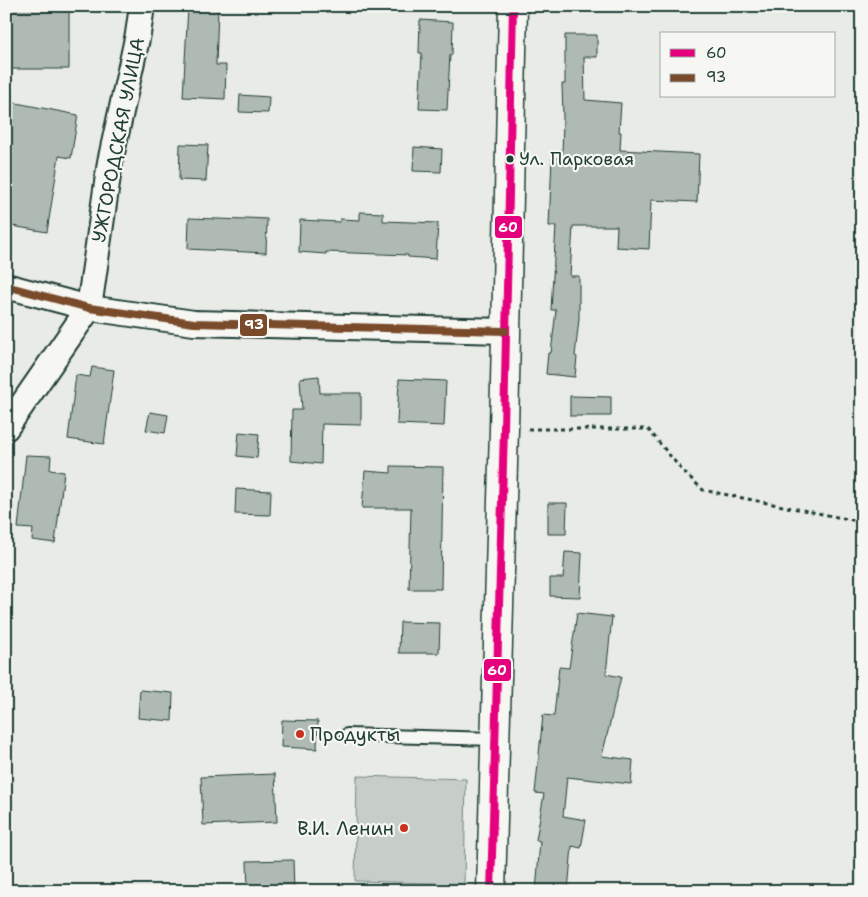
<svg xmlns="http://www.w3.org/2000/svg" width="868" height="897" font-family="'Shantell Sans',sans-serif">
<rect width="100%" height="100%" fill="#e9ebe7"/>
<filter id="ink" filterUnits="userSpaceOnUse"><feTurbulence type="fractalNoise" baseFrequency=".02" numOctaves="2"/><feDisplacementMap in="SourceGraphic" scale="10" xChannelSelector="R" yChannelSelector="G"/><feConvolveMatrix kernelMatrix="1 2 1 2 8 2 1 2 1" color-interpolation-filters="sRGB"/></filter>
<g filter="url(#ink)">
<path fill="#c7cec9" stroke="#73867e" d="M357,776L466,779L464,884L355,881Z"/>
<path fill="#b0bab5" stroke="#1f3d34" d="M6,6H69V69H6Z
M188,6L218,8L216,65H226L225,99L183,97Z
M420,20L453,22L452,55H450L447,110L419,109L422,53H419Z
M565,35H597V57H584L585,100L621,103L619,132H621L620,150L699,154L697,202L651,200L649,249L616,247L617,226H573L570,276H579V319L575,356L577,357L575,377L546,374L548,353H551L556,310H551L556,226H549L552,158H562L563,117L562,84H565Z
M240,95L269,97L268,113L239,112Z
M6,101L78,115L71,158L59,156L47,232L6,225Z
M180,144L208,145L206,181L179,180Z
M414,147L442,149L441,172L413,171Z
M360,212L383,213V221L438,223L436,259L408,257V255L326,252V254L299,252L300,220L339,222L340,219L360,220Z
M189,218L245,220V218L267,219L266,253L188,249Z
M92,367L114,370L104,444L68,439L76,375L90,377Z
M319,376L320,393H361V425L322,424L321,464L291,461L292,410H302L300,378Z
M399,379L446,381L444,426L397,424Z
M570,396L611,397V416H570Z
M150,412L168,415L165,433L146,430Z
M239,432L259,434L257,458L237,456Z
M26,455L51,456L50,470L64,472L55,543L32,540L33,529L18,528Z
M391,466L443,467L441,589H409L411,508H362L365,471L391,473Z
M236,489L271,491L270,515L235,514Z
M548,503H567L566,534H548Z
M565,552L582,553L580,597L550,596V578H563Z
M577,613L612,617L606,674L621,677L602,756L633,760L631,784L567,777L563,816L586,820L581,848L572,846L568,891H536L540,841L536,840L544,794L535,793L543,715L554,716L559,667L569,668Z
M400,622L440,623L439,653H399Z
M140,690L173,693L172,721L138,718Z
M282,720L318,721L317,749L281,747Z
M275,774L277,822L203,825L201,777Z
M293,860L294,891H248L247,861Z"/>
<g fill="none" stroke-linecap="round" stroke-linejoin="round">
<g stroke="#1f3d34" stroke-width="16">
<path id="service" d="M347,735L496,739"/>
</g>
<g stroke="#1f3d34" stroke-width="28">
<path id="minor" d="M6,286L89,308L194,323L505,331
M6,428L89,308L110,162L138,34L142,6"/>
</g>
<g stroke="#1f3d34" stroke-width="31">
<path id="tertiary" d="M491,891L504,429L513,6"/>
</g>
<path stroke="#1f3d34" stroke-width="3" stroke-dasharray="4 4" stroke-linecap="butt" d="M528,429H648L681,469L703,490L862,522"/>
<use href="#service" stroke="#f6f6f2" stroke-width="12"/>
<use href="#minor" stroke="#f6f6f2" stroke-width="24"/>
<use href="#tertiary" stroke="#f6f6f2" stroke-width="28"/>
<g stroke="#f6f6f2" stroke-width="11">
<path id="bus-1" d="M491,891L504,429L513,6"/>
</g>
<g stroke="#f6f6f2" stroke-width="11">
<path id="bus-2" d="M6,286L89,308L194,323L505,331"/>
</g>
<use href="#bus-1" stroke="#e5007d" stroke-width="8"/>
<use href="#bus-2" stroke="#7a4b2a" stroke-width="8"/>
</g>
</g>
<circle fill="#1f3d34" stroke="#f6f6f2" stroke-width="2" cx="510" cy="159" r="4.5"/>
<g fill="#c8321e" stroke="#f6f6f2" stroke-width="2">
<circle cx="300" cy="734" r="5"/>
<circle cx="404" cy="828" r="5"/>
</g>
<g text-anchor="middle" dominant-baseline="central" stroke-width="4.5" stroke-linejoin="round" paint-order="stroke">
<g font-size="18" fill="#1f3d34" stroke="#f6f6f2" text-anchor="start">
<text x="519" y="159">Ул. Парковая</text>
</g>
<g font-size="19" fill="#1f3d34" stroke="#f6f6f2">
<text transform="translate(118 140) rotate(-79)">УЖГОРОДСКАЯ УЛИЦА</text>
</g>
<g font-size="19" fill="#1f3d34" stroke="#f6f6f2" text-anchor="start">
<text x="310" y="734">Продукты</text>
<text x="394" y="828" text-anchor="end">В.И. Ленин</text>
</g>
</g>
<g stroke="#f6f6f2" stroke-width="2">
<rect x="494" y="215" width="29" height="24" rx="5" fill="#e5007d"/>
<rect x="239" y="313" width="29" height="24" rx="5" fill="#7a4b2a"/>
<rect x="483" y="658" width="29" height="24" rx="5" fill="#e5007d"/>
</g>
<g font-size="14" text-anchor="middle" font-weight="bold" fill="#fff">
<text x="508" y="232">60</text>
<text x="254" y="329">93</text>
<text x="497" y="675">60</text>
</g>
<rect width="868" height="897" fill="none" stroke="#f6f6f2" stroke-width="25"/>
<rect x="12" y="12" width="843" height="872" fill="none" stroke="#1f3d34" stroke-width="2" filter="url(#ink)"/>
<rect x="660" y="32" width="175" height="65" fill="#f6f6f2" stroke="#a0aca6"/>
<rect x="670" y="49" width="25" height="8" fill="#e5007d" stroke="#a0aca6"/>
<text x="706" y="58" font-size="15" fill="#1f3d34">60</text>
<rect x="670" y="74" width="25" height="8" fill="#7a4b2a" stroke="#a0aca6"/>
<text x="706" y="82" font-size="15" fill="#1f3d34">93</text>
</svg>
